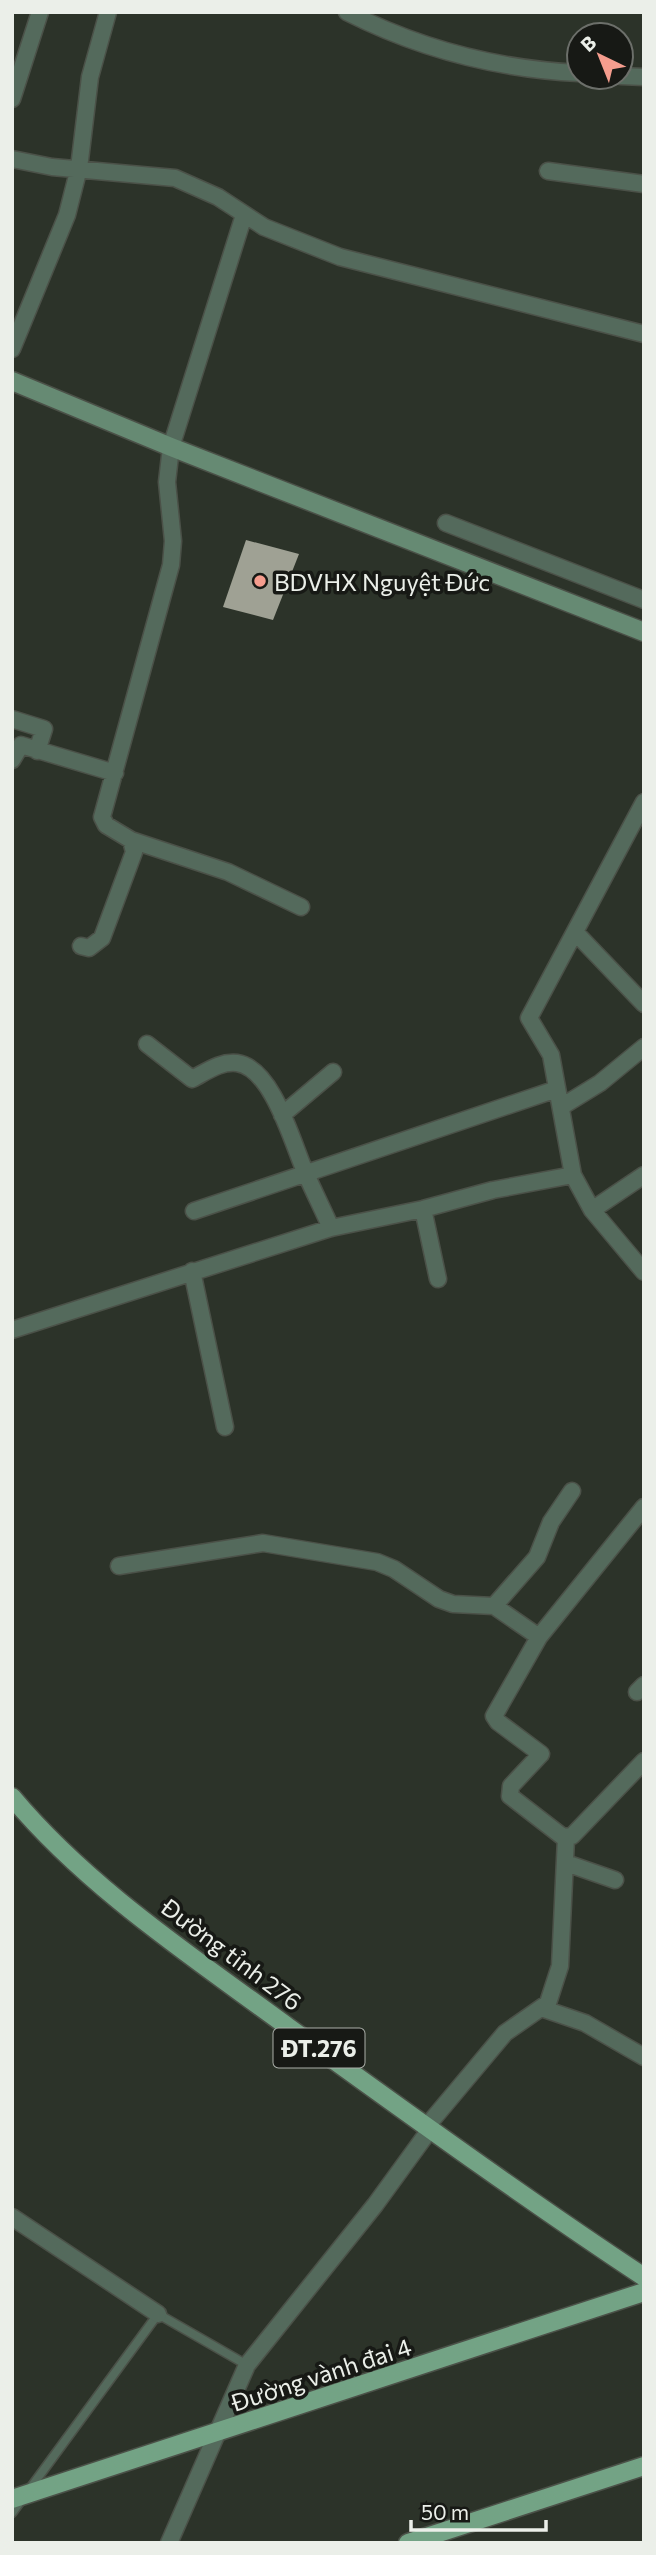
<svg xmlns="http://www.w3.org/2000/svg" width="656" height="2555" font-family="Commissioner,sans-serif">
<rect width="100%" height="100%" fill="#2c3329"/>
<path fill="#9fa194" d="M246,540L299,554L273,620L223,607Z"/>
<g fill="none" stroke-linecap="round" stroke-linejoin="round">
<g stroke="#4b5148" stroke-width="11">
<path id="lane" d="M12,2513L158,2314L247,2365"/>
</g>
<g stroke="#4b5148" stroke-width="19">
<path id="street" d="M347,12C420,49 498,69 579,73
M621,76L644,77
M12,99L40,12
M12,159L52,167L175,178L218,197L264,227L340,257L644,334
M548,171L644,184
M12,349L67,215L79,168L90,77L108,12
M446,523L644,600
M12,719L44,729L37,751
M12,760L21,745L115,773
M644,802L529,1018L551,1055L573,1175L592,1210L644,1272
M131,840L228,872L301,907
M575,932L644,1004
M81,946L89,948L102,938L134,852L131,840L106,825L102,817L171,565L173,541L167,482L171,447L244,215
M147,1044L192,1079C206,1072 220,1061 237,1063C273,1068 293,1145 306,1174C314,1192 323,1210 331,1228
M561,1107L600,1083L644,1047
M282,1115L333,1072
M423,1209L438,1279
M592,1210L644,1175
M194,1211L557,1089
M192,1271L225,1427
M12,1330L331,1228L423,1209L493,1190L573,1175
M644,1507L539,1637L494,1716L498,1722L541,1754L511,1786L510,1796L563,1837L572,1836L644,1761
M119,1566L263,1543L377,1562L394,1569L439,1599L453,1604L494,1606L539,1637
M494,1606L537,1557L551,1522L572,1491
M637,1692L644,1685
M566,1863L615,1880
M544,2009L585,2023L644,2057
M427,2126L505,2033L548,2003L560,1966L566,1838
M12,2217L158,2314
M169,2543L247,2365L375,2205L431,2128"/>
</g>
<g stroke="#4b5148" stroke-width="21">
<path id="secondary" d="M12,381L171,447L644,632"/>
</g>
<g stroke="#4b5148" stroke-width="21">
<path id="primary" d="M12,1797C88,1888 193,1957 288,2027C406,2112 523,2197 644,2277
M12,2499L644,2292
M408,2543L644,2466"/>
</g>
<use href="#lane" stroke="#546a5c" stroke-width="8"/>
<use href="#street" stroke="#546a5c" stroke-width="16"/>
<use href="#secondary" stroke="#668a73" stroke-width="18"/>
<use href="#primary" stroke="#73a385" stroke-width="18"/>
</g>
<circle fill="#f59d8e" stroke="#171915" stroke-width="2.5" cx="260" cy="581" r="7"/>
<g text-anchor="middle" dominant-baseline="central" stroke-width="7" stroke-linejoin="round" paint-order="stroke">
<rect fill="#171915" stroke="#abafa9" stroke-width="2" x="273.5" y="2028.5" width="91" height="39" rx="5"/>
<g font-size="23" font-weight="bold" fill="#ebefe9">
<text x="319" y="2048">ĐT.276</text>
</g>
<g font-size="24" fill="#ebefe9" stroke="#171915" text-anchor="start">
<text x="274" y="581">BDVHX Nguyệt Đức</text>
</g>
<g font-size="24" fill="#ebefe9" stroke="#171915">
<text transform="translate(232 1954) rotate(37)">Đường tỉnh 276</text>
<text transform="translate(321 2374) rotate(-18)">Đường vành đai 4</text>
</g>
</g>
<rect width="656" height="2555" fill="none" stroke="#ebefe9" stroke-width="28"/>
<g transform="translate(600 56) rotate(317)"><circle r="33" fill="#171915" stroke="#6c6f6a" stroke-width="2"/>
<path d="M0-5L12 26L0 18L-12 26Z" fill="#f59d8e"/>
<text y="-10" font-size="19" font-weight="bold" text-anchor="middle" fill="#ebefe9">B</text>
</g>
<path d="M411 2520v10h135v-10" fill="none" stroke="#ebefe9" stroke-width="3.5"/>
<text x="421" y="2520" font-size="21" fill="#ebefe9" stroke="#171915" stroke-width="5" paint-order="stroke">50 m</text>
</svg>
